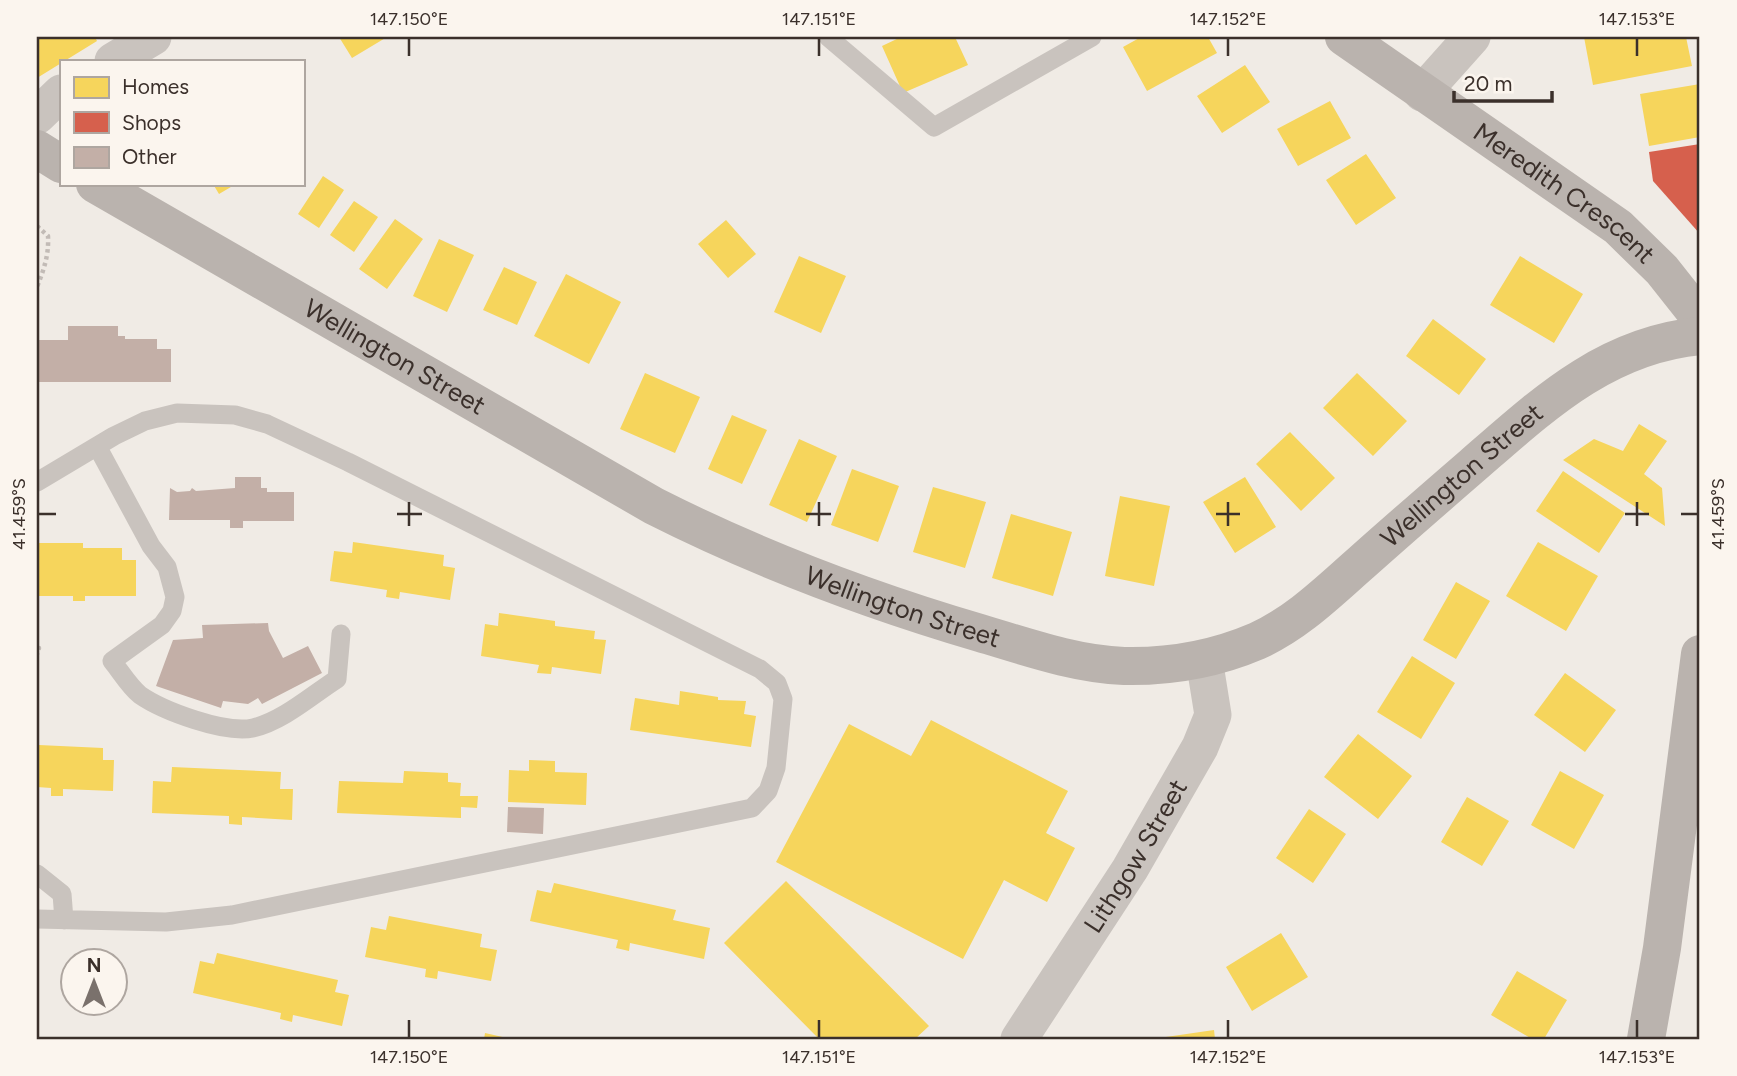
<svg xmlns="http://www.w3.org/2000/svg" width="1737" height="1076" font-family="Figtree,sans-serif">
<rect width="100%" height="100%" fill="#f0ebe5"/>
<path fill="#f6d55c" d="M37,37H95L97,41L37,78Z
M339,37H387L352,58Z
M901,37H955L968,65L903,93L882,46Z
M1141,37H1208L1217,53L1147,91L1123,47Z
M1584,37H1686L1692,66L1593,85Z
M1245,65L1270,102L1222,133L1197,96Z
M1700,84V137L1649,146L1640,94Z
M1330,101L1351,138L1298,166L1277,129Z
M1366,154L1396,198L1356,225L1326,180Z
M323,176L344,190L319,228L298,214Z
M213,184H236L219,194Z
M354,201L378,217L354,252L330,235Z
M395,219L423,239L387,289L359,269Z
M726,220L756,254L728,278L698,244Z
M439,239L474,255L447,312L413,296Z
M799,256L846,276L821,333L774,312Z
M1520,256L1583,294L1554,343L1490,305Z
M504,267L537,282L517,325L483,310Z
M566,274L621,302L589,364L534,336Z
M1433,319L1486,359L1459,395L1406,356Z
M645,373L700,397L675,453L620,429Z
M1357,373L1407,421L1373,456L1323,408Z
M732,415L767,430L742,484L708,469Z
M1639,424L1667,441L1644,474L1662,488L1665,526L1563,460L1594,439L1623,451Z
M1290,432L1335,478L1301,511L1256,464Z
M799,439L837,456L807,522L769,505Z
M852,469L899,486L878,542L831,525Z
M1563,471L1625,513L1599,553L1536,511Z
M1245,477L1276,527L1235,553L1203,502Z
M933,487L986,502L965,568L913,552Z
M1120,496L1170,506L1154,586L1105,576Z
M1011,514L1072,532L1053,596L992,578Z
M353,542L444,555L443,566L455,568L450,600L400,592L399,599L386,597L387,590L330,581L334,551L352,553Z
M1538,542L1598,576L1566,631L1506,596Z
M37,543H83V548H122V560H136V596H85V601H73V596H37Z
M1456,582L1490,601L1456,659L1423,640Z
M499,613L555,621V626L595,631L594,639L606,640L601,674L552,667L551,674L537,673L539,665L481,656L485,624L498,626Z
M1412,656L1455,683L1421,739L1377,712Z
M1565,673L1616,710L1585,752L1534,715Z
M680,691L718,697V700L746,701L744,714L756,716L751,747L630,730L635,698L679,705Z
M931,720L1068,791L1046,833L1075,848L1047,902L1004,880L963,959L776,862L849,724L911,756Z
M1358,734L1412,776L1378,819L1324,777Z
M39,745L103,748V760H114L113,791L63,789V796H51V788L37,787Z
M529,760L555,761V772L587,773L586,805L508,802L509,770L529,771Z
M172,767L281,772L280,789H293L292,820L242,817V825L229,824V816L152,813L153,781L171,782Z
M404,771L448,773V782L461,783L460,796H478L477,808L461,807V818L337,813L339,781L403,783Z
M1560,771L1604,795L1574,849L1531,825Z
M1467,797L1509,821L1482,866L1441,842Z
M1309,809L1346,834L1313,883L1276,858Z
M786,881L929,1026L915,1039H819L724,943Z
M554,883L676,910L673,920L710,928L704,959L630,943L629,951L616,948L618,940L530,921L537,890L551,893Z
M389,916L482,934L480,947L497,950L491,981L438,971L437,979L425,977L426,969L365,957L371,927L386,930Z
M1281,933L1308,977L1252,1011L1226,967Z
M217,953L338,980L335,992L349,995L342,1026L293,1015L292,1022L280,1019L281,1013L193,993L200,961L214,964Z
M1517,971L1567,1000L1544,1039H1532L1491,1015Z
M1214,1030L1215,1039H1159V1038Z
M485,1033L507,1038L506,1039H484Z"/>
<path fill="#d6604d" d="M1700,144V234L1653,181L1649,152Z"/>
<path fill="#c3afa7" d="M68,326H118V336H125V339H157V349H171V382H37V340H68Z
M235,477H261V488H267V492H294V521H243V528H230V520H169L170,488L177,492L190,491L192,488L196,491L235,488Z
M268,623L269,631L283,658L308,646L322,673L262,704L258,698L248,704L223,701L221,708L156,686L173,640L203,638L202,625Z
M508,807L544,808L543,834L507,832Z"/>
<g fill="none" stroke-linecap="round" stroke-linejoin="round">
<path stroke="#c2bbb6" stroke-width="4.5" stroke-dasharray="3.5 3.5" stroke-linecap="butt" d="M37,226L48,236C49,255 44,269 37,287
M37,648H39L37,654"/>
<path stroke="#c9c3be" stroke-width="19" d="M828,37L934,127L1092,37
M97,446L151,546L167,567L175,597L172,611L162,625L112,661C121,672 129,686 140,695C163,711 225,734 253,728C283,721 312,695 337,679L341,634
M37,482L114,436L145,421L177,413L235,415L267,424L348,462L760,669L777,683L783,699L776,768L768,791L752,808L232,915L166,922L37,919
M37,874L62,894L64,920"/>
<g stroke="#c9c3be" stroke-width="37">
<path d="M113,61L153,37"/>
<path d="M1422,93L1472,37"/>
<path d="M37,116L61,93"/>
<path id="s1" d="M1019,1039L1130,869L1200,747L1213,715L1204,659"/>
</g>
<g stroke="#bab3ae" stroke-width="38">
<path id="s2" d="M1344,37L1618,227L1662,270L1700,318"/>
<path d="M37,149L61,164"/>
<path id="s3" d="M95,184L654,506C759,559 868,600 980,633C1027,647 1075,664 1124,666C1170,667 1215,659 1257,641C1297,623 1329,591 1361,563C1398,530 1436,497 1473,465C1542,405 1605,345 1700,336"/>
<path d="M1646,1039L1662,948L1700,654"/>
</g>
</g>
<path fill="none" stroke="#3b302b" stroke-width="2.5" d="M409,38V56M819,38V56M1228,38V56M1637,38V56M409,502V526M819,502V526M1228,502V526M1637,502V526M38,514H56M397,514H422M806,514H831M1216,514H1240M1625,514H1649M1681,514H1698M409,1020V1038M819,1020V1038M1228,1020V1038M1637,1020V1038"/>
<g text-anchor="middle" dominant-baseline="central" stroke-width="7" stroke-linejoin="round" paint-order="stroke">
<g font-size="26" fill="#3b302b" stroke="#fbf5ee">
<text stroke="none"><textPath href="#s2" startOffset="270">Meredith Crescent</textPath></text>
<text stroke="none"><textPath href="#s3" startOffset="346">Wellington Street</textPath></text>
<text stroke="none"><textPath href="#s3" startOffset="1544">Wellington Street</textPath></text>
<text stroke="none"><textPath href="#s3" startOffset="914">Wellington Street</textPath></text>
<text stroke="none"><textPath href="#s1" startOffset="217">Lithgow Street</textPath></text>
</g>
</g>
<rect width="1737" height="1076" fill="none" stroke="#fbf5ee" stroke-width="77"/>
<rect x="60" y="60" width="245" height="126" fill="#fbf5ee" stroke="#aea6a0" stroke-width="2"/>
<rect x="74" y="77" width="35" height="21" fill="#f6d55c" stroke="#aea6a0" stroke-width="2"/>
<text x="122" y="94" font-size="21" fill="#3b302b">Homes</text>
<rect x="74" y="112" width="35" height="21" fill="#d6604d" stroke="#aea6a0" stroke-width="2"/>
<text x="122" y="130" font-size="21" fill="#3b302b">Shops</text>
<rect x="74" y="147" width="35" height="21" fill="#c3afa7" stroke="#aea6a0" stroke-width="2"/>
<text x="122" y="164" font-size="21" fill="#3b302b">Other</text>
<g transform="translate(94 982)"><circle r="33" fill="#fbf5ee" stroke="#aea6a0" stroke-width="2"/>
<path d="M0-5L12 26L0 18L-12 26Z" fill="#7a716c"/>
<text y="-10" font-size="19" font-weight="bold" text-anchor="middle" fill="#3b302b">N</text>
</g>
<path d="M1454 91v10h98v-10" fill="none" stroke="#3b302b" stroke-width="3.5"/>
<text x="1464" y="91" font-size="21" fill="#3b302b" stroke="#fbf5ee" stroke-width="5" paint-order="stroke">20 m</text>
<rect x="38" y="38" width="1660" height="1000" fill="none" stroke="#3b302b" stroke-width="2.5"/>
<g font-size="18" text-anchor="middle" fill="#3b302b">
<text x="409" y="25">147.150°E</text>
<text x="819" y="25">147.151°E</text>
<text x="1228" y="25">147.152°E</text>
<text x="1637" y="25">147.153°E</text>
<text transform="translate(19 514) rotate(-90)" y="6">41.459°S</text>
<text transform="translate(1718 514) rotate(-90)" y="6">41.459°S</text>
<text x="409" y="1063">147.150°E</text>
<text x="819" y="1063">147.151°E</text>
<text x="1228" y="1063">147.152°E</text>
<text x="1637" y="1063">147.153°E</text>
</g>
</svg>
